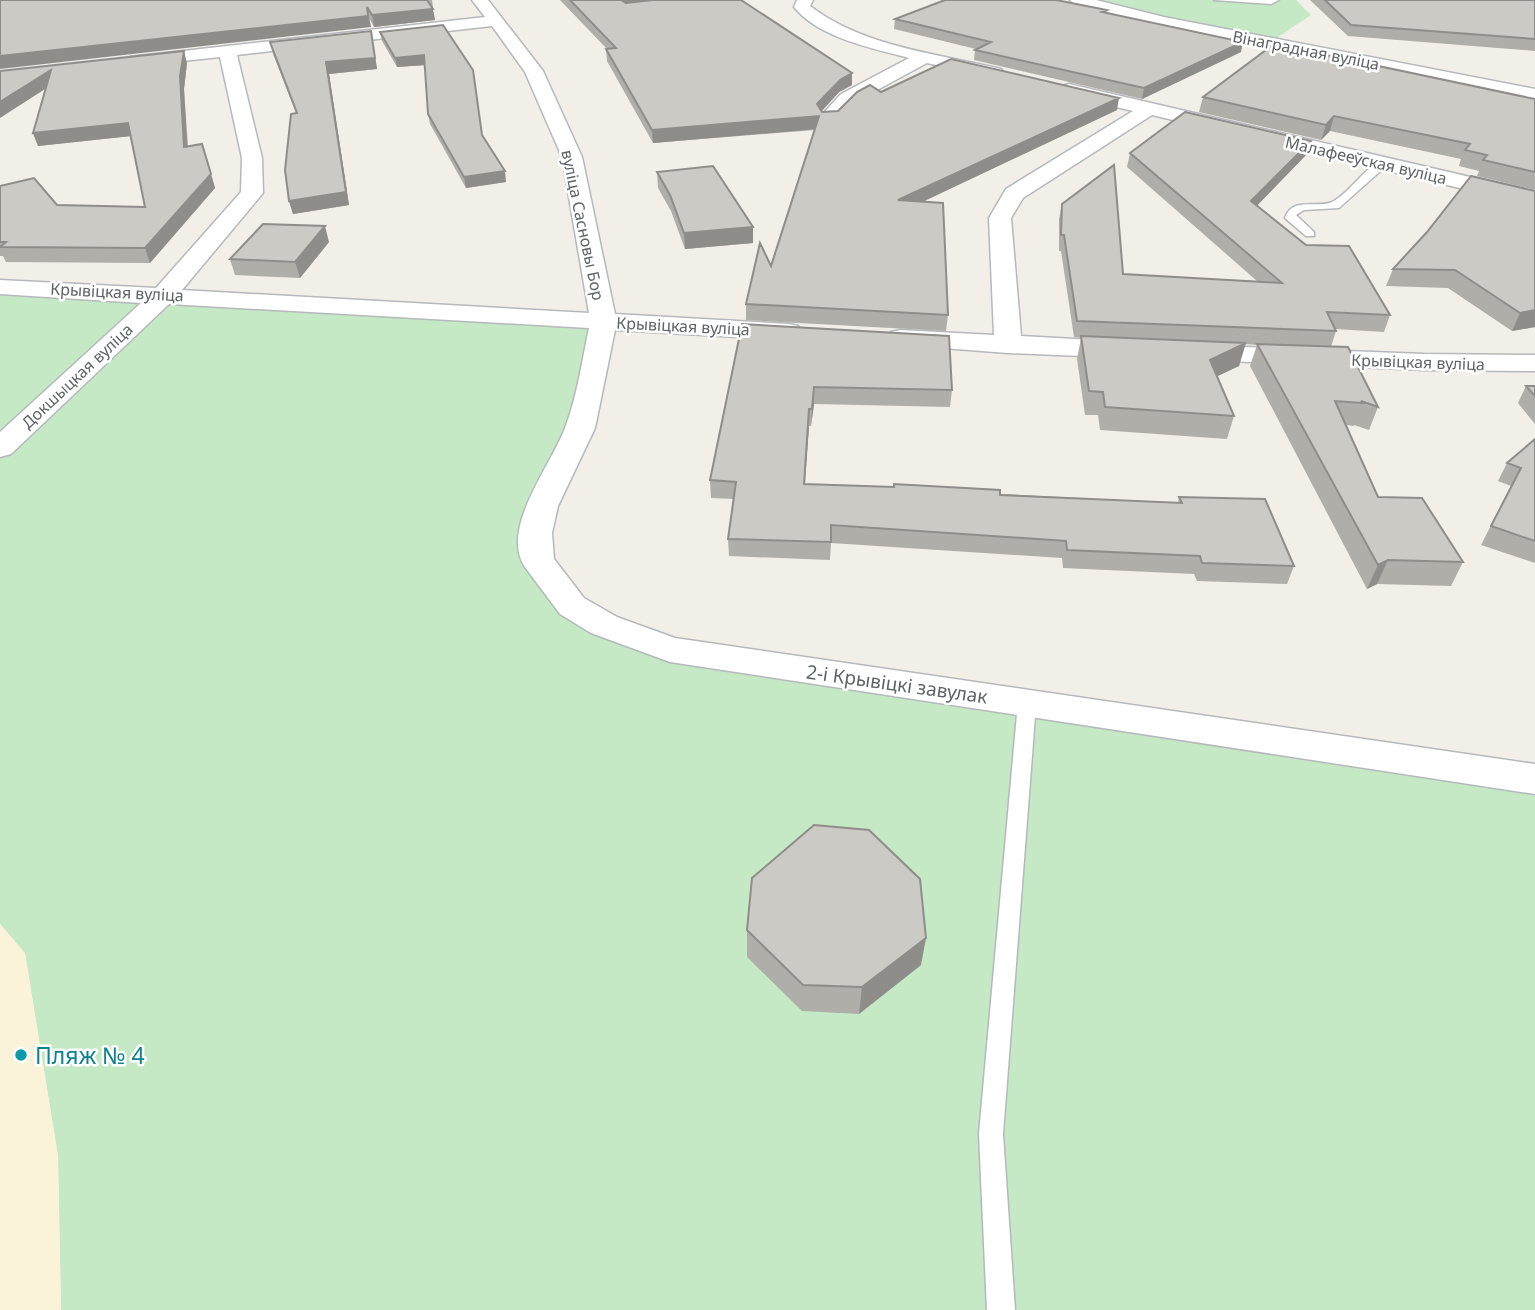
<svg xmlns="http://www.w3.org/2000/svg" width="1535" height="1310" font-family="'Noto Sans',sans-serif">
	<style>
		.green { fill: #c5e8c5 }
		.sand { fill: #fbf3d9 }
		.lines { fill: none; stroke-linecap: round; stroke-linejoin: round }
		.service-casing { stroke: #b5b8bc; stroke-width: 3 }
		.minor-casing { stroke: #b5b8bc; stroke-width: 3 }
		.service { fill: #fff; fill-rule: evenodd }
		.minor { fill: #fff; fill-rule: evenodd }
		.wall { fill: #afaea9 }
		.shaded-wall { fill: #8f8d8a }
		.building { fill: #cccac5; stroke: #8f8d8a; stroke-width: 2 }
		.culture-dot { fill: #0f9aa8; stroke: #fff; stroke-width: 2.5 }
		.labels { text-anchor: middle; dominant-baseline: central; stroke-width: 5; stroke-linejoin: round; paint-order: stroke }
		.far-street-label { font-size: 16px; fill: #5f6368; stroke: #fff }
		.street-label { font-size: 19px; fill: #5f6368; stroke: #fff }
		.near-culture-label { font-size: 23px; fill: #0d838f; stroke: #fff; text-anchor: start }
	</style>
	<rect width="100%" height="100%" fill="#f1efe8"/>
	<path class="green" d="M1078 0H1296L1311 15 1269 43Z
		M0 287 604 322 542 506 552 582 670 650 1535 779V1310H61L58 1156 25 954 0 924Z"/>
	<path class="sand" d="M0 924 25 953 58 1156 61 1310H0Z"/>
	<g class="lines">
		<g class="service-casing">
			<path id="service" d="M1214 0H1279L1271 4Z
				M1382 161 1386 162V166L1339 208 1304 210 1296 215 1314 232V236H1306L1285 218C1293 195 1319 210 1334 201 1352 190 1363 169 1382 161Z
				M1027 697 1033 698 1036 703 1003 1134 1015 1310H987L979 1134 1018 703 1021 698Z"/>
		</g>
		<g class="minor-casing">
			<path id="minor" d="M472 0H488L543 71 582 157 615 314 789 324 798 326 802 332 798 338 789 340 615 330 595 428 558 506 552 533 554 559 584 598 617 617 675 638 1535 764V794L670 662 591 633 560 614 525 567C499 529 552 464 565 428 577 397 582 361 589 328L169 304 11 454 0 457V432L141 303 0 294V280L156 288 241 192 242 158 220 57 136 66 127 61 130 57 485 17ZM492 26 525 72 562 157 589 313 182 290 263 193 262 158 237 55Z
				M797 0H813L810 6C863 47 939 54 1001 69L1004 73 995 78 927 63 855 102 836 122H822L819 118 841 94 909 58C872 48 819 38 794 7Z
				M1070 0H1096L1164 17 1535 89V101L1164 27 1073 3Z
				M1069 84 1535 192V206L1152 115 1023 198 1011 218 1021 336 1128 342 1137 344 1141 350 1137 356 1128 358 1008 353 891 344 887 338 891 332 900 330 994 335 989 218 1006 189 1133 111 1062 94 1060 90 1062 86Z
				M1193 345 1424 354 1535 355V371L1424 370 1183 359 1180 353 1183 347Z"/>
		</g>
		<use href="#service" class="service"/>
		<use href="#minor" class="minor"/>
	</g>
	<path class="wall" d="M0 0H432L433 7H432L435 20 374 27 369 18 371 27Z
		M560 0H741L852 85 839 92 822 111V112L838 111 881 92 1117 110 923 201 948 315 946 331 746 320V304L771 266 815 130 653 143 607 61 606 49H607Z
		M1310 0H1535V51L1348 36Z
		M1107 10 1106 13 1241 52 1142 99 974 60 975 50 976 49 894 29 895 19Z
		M443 25 482 136 506 182 466 188 430 124 428 114 425 65 397 67 382 41 380 32Z
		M371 31 377 69 329 74 349 205 293 214 289 201 296 113 273 54 270 42Z
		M187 63 184 89 188 146 202 144 215 188 150 263 6 262 3 256H0V186L57 205 145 207 130 136 38 146 33 133 46 89 0 71Z
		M1203 97 1535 99V190L1477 176 1479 171 1459 166 1461 159 1330 131 1321 140 1199 112Z
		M1311 141 1306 155 1257 205 1390 315 1384 332 1335 329 1336 331 1331 347 1378 407 1369 430 1354 425V426L1346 425 1378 497 1463 562 1451 586 1377 584 1367 589 1250 366 1257 345 1245 344 1239 366 1217 376 1234 416 1227 439 1100 430 1098 415H1085L1077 359 1081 338 1074 337 1061 251H1059V219L1062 204 1123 274 1257 281 1127 167 1130 153Z
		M657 172 753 243 685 249 671 211 658 188Z
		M1535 191V327L1512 331 1448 288 1386 286 1393 269Z
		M329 242 300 278 235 275 230 259Z
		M742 324 952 390 950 407 814 404 811 426H809L805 484 1178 503 1179 497 1294 566 1287 584 1197 581 1194 574 1063 568 1062 558 831 543 830 560 729 556 728 539 734 499 711 498 710 480Z
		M1526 386H1535V424L1518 403Z
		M1535 439V563L1481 545 1511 486 1498 481 1507 463Z
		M747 930 921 965 859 1014 802 1011 747 957Z"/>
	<path class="shaded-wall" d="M621 0H692L623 6Z
		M367 7 371 27 0 69V56Z
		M433 9 435 20 374 27 372 15Z
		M371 31 377 69 329 74 349 205 293 214 289 201 326 62Z
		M1243 42 1241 52 1142 99 1144 88Z
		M184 51 187 63 184 89 188 160 184 147 180 76Z
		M424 55 426 65 397 67 395 58Z
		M51 70 56 82 0 118V102Z
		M852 73V85L839 92 817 116V104L840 80Z
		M1119 98 1117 110 897 214 898 200Z
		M819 116 818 129 653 143 652 130Z
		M1334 116 1330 131 1321 140 1326 125Z
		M128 123 132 136 38 146 33 133Z
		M1311 141 1306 155 1247 216 1251 201Z
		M505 171 506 182 466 188 464 177Z
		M211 174 215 188 150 263 145 248Z
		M325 226 329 242 300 278 295 262Z
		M753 227V243L685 249 684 233Z
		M1535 310V327L1512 331 1520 313Z
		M1246 343 1239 366 1203 383 1210 360Z
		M814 387V404L811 426 812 409Z
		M809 409V426L803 502 804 484Z
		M1388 560 1377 584 1367 589 1378 565Z
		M926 938 921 965 859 1014 862 987Z"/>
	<path class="building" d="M0 0H427L433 9 372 15 367 7 368 16 0 56Z
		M570 0H621L626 3 653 0H741L852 73 840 80 817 104 822 112 838 111 857 92 870 85 881 92 951 59 1119 98 898 200 943 203 948 315 746 304 760 243 771 266 819 116 652 130 606 49 616 48Z
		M945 0H1056L1107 10 1102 12 1243 42 1144 88 975 50 991 42 895 19Z
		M1325 0H1535V39L1351 25Z
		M443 25 473 70 482 135 505 171 464 177 428 114 424 55 395 58 380 32Z
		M371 31 375 58 326 62 346 192 289 201 285 170 291 114 297 113 270 42Z
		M1274 44 1535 99V172L1483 160 1487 155 1465 150 1470 144 1334 116 1326 125 1203 97Z
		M184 51 180 76 184 147 202 144 211 174 145 248 0 247 6 242H0V186L34 178 57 205 145 207 128 123 33 133 51 70 0 102V71Z
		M1185 112 1311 141 1251 201 1306 245 1349 246 1390 315 1327 312 1336 331 1077 321 1064 235H1061L1062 204 1114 165 1123 274 1282 283 1130 153Z
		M713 166 753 227 684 233 670 195 657 172Z
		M1471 176 1535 191V310L1520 313 1455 270 1393 269 1427 232Z
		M263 224 325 226 295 262 230 259Z
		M742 324 949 336 952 390 814 387 812 409H809L804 484 894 487V484L1000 490V495L1182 503 1179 497 1265 499 1294 566 1202 563 1200 556 1067 550 1066 541 831 525V542L728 539 736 482 710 480Z
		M1081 336 1246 343 1210 360 1234 416 1105 407 1103 392 1089 391Z
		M1257 344 1348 347 1378 407 1361 401 1363 403 1335 401 1378 497 1422 498 1463 562 1388 560 1378 565Z
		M1526 386H1535V396Z
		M1535 439V541L1491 526 1521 468 1507 463Z
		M814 825 869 830 920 879 926 938 862 987 803 985 747 930 752 878Z"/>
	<circle class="culture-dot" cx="21" cy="1055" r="7"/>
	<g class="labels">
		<g class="far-street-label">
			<text transform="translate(1306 50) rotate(11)">Вінаградная вуліца</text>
			<text transform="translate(1366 160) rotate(13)">Малафееўская вуліца</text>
			<text transform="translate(583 225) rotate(78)">вуліца Сасновы Бор</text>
			<text transform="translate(117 292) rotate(3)">Крывіцкая вуліца</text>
			<text transform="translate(683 326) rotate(3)">Крывіцкая вуліца</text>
			<text transform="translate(1418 362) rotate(2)">Крывіцкая вуліца</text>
			<text transform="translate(77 376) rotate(-43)">Докшыцкая вуліца</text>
		</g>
		<g class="street-label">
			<text transform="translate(897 684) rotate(8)">2-і Крывіцкі завулак</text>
		</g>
		<g class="near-culture-label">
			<text x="35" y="1055">Пляж № 4</text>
		</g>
	</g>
</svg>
